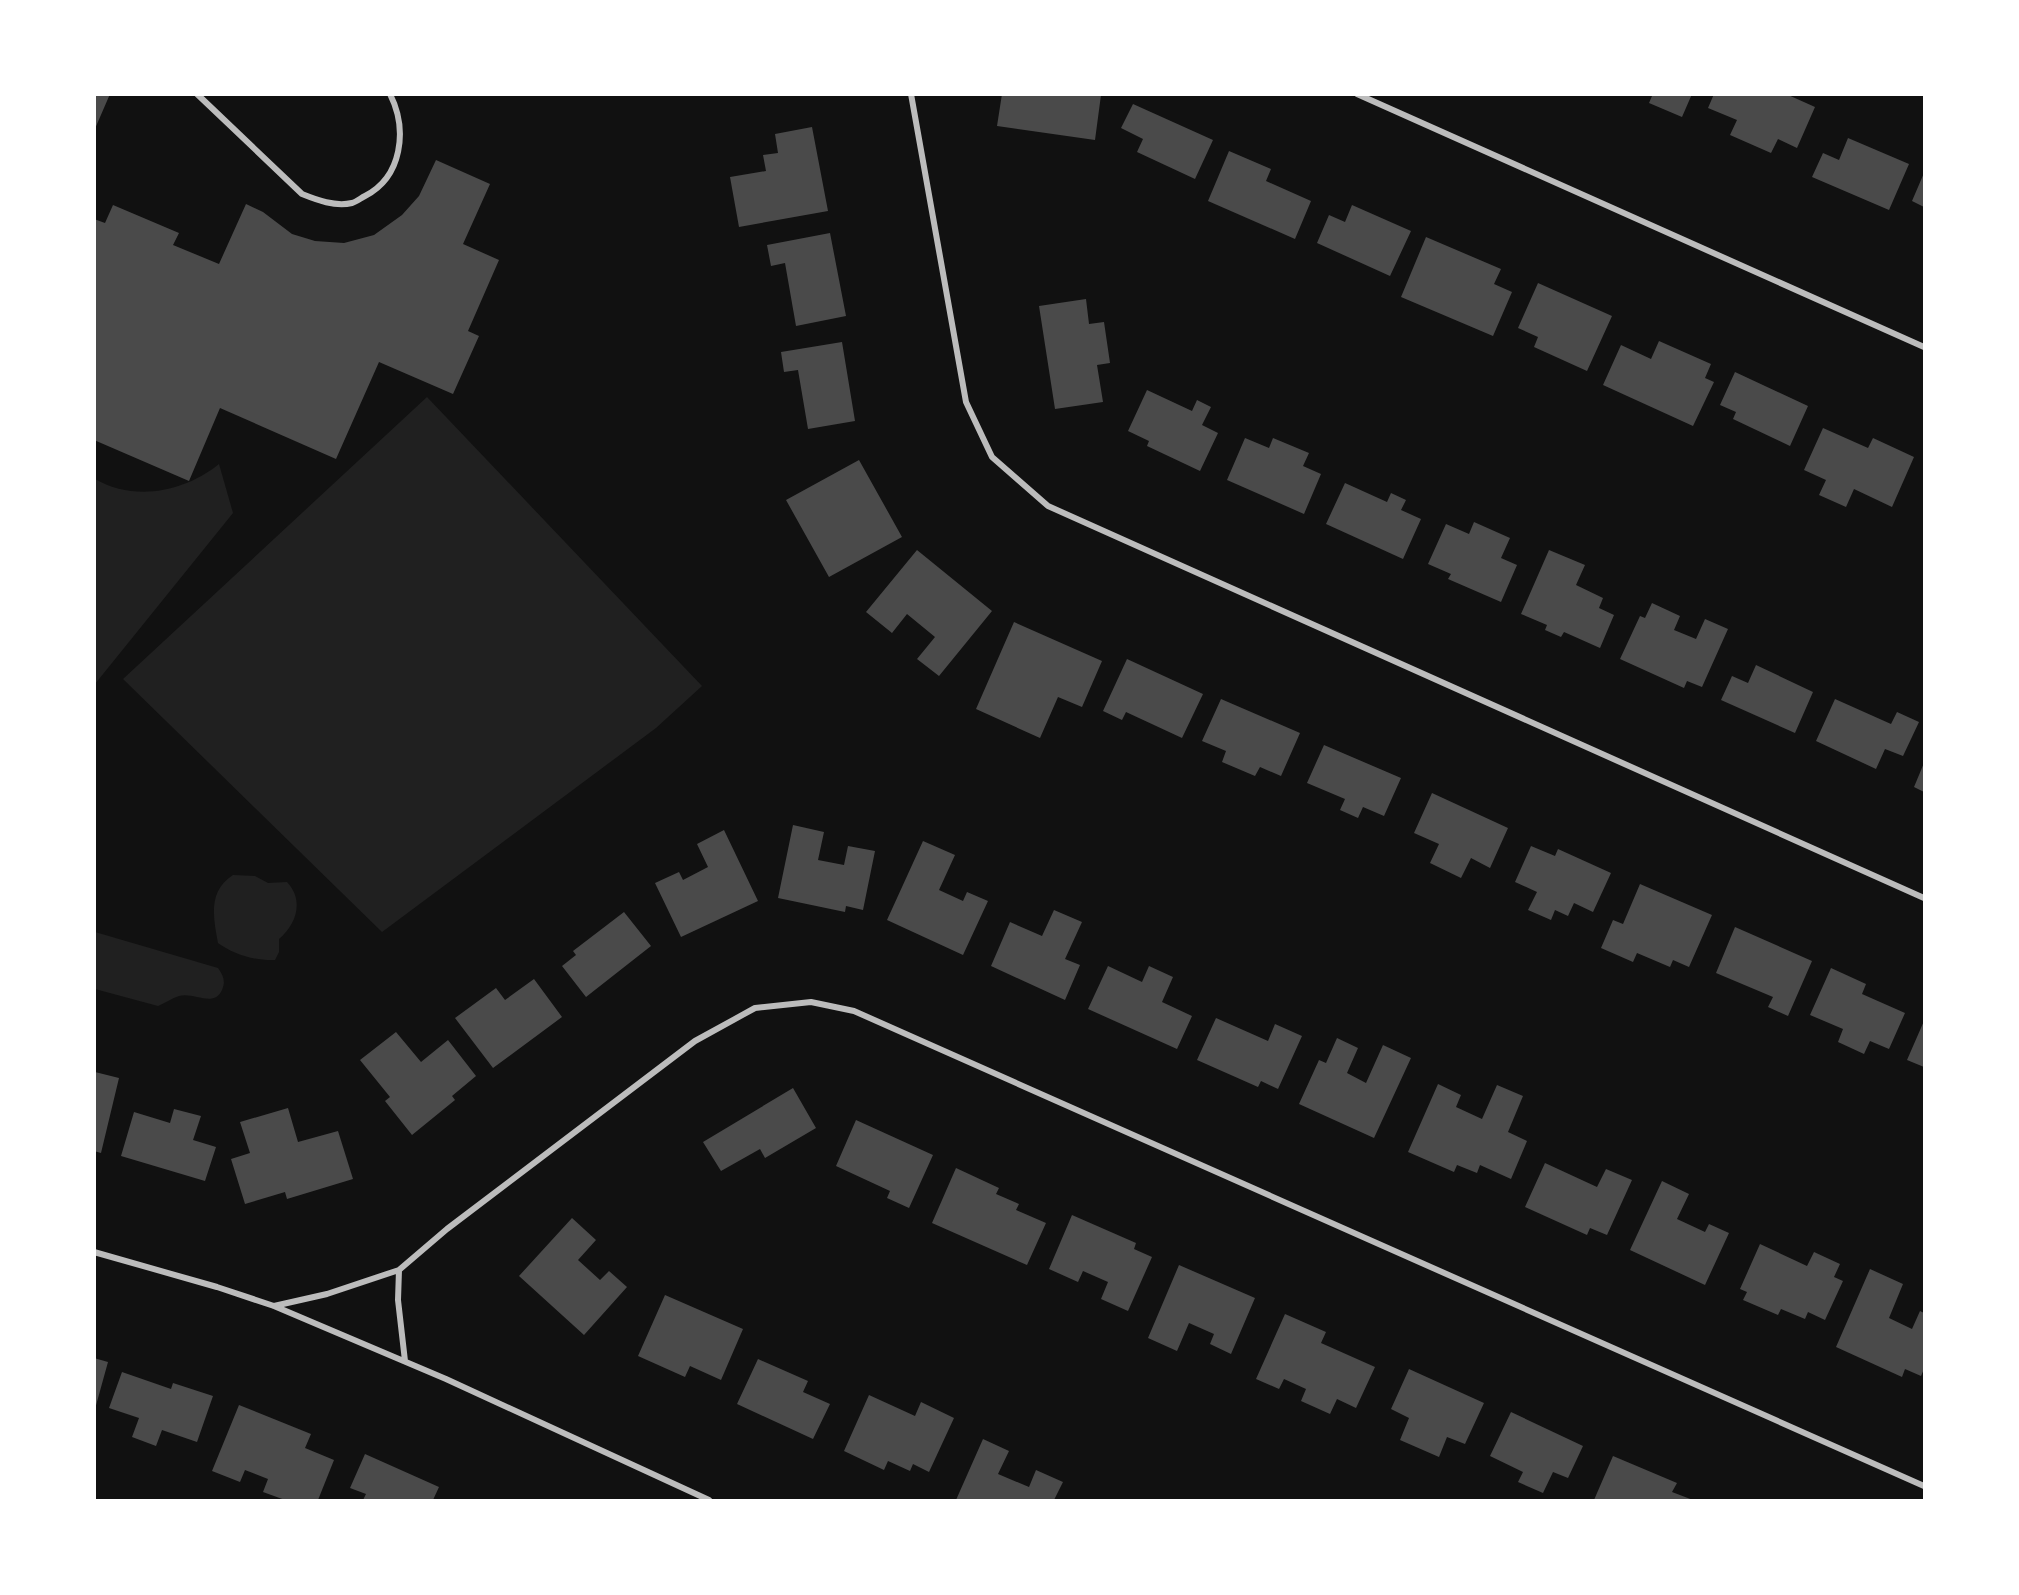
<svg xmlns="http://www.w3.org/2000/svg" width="2019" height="1595" font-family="Spectral,serif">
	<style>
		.green { fill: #202020 }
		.building { fill: #4a4a4a }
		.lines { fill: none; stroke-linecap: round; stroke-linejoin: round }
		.minor { stroke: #bcbcbc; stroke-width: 6 }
	</style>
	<rect width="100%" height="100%" fill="#111"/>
	<path class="green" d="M427 397 702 686 656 728 382 932 123 679Z
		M219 464 233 513 95 684V479C135 502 184 492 219 464Z
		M233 875 255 876 268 883 287 882C304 900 297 924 279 939V952L275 960C255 961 233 954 218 943 213 917 208 891 233 875Z
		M95 932 218 968C223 975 226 981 222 990 214 1008 194 992 179 996 172 998 165 1003 158 1006L95 989Z"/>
	<path class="building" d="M94 94H110L94 131Z
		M1002 94 1101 95 1095 140 997 126Z
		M1649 94H1692L1682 117 1649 103 1652 96Z
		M1714 94H1786L1815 107 1797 148 1778 139 1771 153 1730 135 1737 120 1708 108Z
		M1133 104 1213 140 1195 179 1137 152 1143 139 1121 128Z
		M812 127 828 211 739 227 730 177 766 171 763 155 778 153 775 134Z
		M1848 138 1909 164 1889 210 1812 177 1823 153 1839 160Z
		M1229 151 1271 169 1266 181 1311 201 1295 239 1208 201Z
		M436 160 490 184 463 244 499 260 468 331 479 336 453 394 379 362 336 459 220 408 189 481 94 440V219L105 223 113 205 179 233 173 245 219 264 246 204 263 212 292 234 315 241 344 243 374 235 402 215 419 196Z
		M1924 173V207L1912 201Z
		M1352 205 1411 231 1390 276 1317 243 1329 215 1345 222Z
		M830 233 846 316 796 326 785 263 771 266 767 245Z
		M1426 237 1501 269 1494 284 1512 292 1493 336 1401 297Z
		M1538 283 1612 316 1587 371 1534 347 1538 337 1518 328Z
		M1086 299 1089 324 1104 322 1110 363 1097 365 1103 402 1055 409 1039 306Z
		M1659 341 1711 364 1705 378 1714 382 1693 426 1603 385 1621 345 1651 359Z
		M842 342 855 421 808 429 798 370 784 372 781 352Z
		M1735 372 1808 406 1790 446 1733 419 1736 412 1720 405Z
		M1147 390 1192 411 1197 400 1211 407 1202 425 1218 433 1200 471 1147 446 1149 441 1128 431Z
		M1823 428 1868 448 1873 438 1914 457 1892 507 1854 489 1846 507 1819 495 1826 480 1804 470Z
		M1245 438 1269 448 1273 438 1309 453 1303 466 1321 474 1304 514 1227 480Z
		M859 460 902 537 829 577 786 500Z
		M1345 483 1387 502 1391 493 1406 500 1401 510 1421 519 1403 559 1326 524Z
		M1474 522 1510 538 1501 558 1517 565 1501 602 1448 579 1451 574 1428 564 1446 524 1469 534Z
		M917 550 992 611 939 676 917 659 935 637 907 614 892 633 866 612Z
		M1549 550 1585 565 1576 585 1603 598 1599 608 1614 615 1600 648 1564 632 1561 637 1545 630 1547 625 1521 614Z
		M1652 603 1680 616 1674 630 1696 639 1705 619 1728 629 1702 687 1687 681 1684 688 1620 659 1640 616 1645 618Z
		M1014 622 1102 661 1082 707 1058 697 1040 738 976 709Z
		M1127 659 1203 694 1182 738 1126 712 1122 720 1103 711Z
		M1756 665 1813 692 1795 733 1721 700 1732 676 1748 683Z
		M1221 699 1300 733 1281 776 1260 767 1255 776 1222 762 1226 751 1202 741Z
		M1835 699 1891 724 1897 712 1919 722 1903 756 1885 749 1876 769 1816 741Z
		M1324 745 1401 778 1384 816 1363 807 1358 818 1340 810 1345 799 1307 783Z
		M1924 763V792L1914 787Z
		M1432 793 1508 828 1490 868 1471 858 1461 878 1430 863 1439 844 1414 833Z
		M793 825 824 832 818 860 844 865 848 846 875 851 863 910 846 906 845 912 778 898Z
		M724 830 758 901 681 937 655 883 679 872 683 880 708 867 697 844Z
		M923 841 955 855 939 890 963 901 967 892 988 901 963 955 887 920Z
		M1531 846 1555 856 1558 849 1611 873 1593 912 1574 903 1568 916 1555 910 1551 920 1528 910 1537 892 1515 882Z
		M1640 884 1712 915 1689 967 1673 960 1670 967 1637 953 1633 962 1601 948 1613 920 1623 924Z
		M1054 910 1082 922 1065 959 1080 965 1065 1000 991 966 1010 922 1042 936Z
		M624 912 651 946 586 997 562 966 576 955 573 951Z
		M1735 927 1812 961 1788 1016 1768 1007 1773 997 1716 973Z
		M1108 966 1142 982 1149 966 1173 977 1162 1002 1192 1016 1177 1049 1088 1009Z
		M1831 968 1866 984 1862 994 1905 1013 1889 1049 1870 1041 1864 1054 1838 1042 1843 1029 1810 1015Z
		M534 979 562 1017 493 1068 455 1018 496 988 505 1000Z
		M1216 1018 1268 1041 1275 1024 1302 1036 1278 1089 1261 1081 1258 1087 1197 1060Z
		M1924 1021V1067L1907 1060Z
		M396 1032 421 1062 448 1040 476 1076 452 1096 455 1100 412 1135 385 1101 390 1097 360 1060Z
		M1337 1038 1358 1048 1347 1073 1366 1083 1383 1045 1411 1058 1374 1138 1299 1104 1319 1060 1326 1063Z
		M95 1072 119 1078 101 1153 94 1151Z
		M1438 1084 1461 1095 1456 1107 1482 1119 1497 1085 1523 1096 1508 1132 1527 1141 1511 1179 1480 1165 1477 1173 1457 1165 1454 1172 1408 1152Z
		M793 1088 816 1128 765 1158 760 1149 721 1171 703 1142Z
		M288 1108 298 1142 338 1131 353 1179 287 1199 285 1192 245 1204 231 1159 250 1153 240 1122Z
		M174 1109 201 1116 193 1140 216 1147 205 1181 121 1156 134 1112 170 1123Z
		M856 1120 933 1155 909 1208 887 1198 890 1191 836 1166Z
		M1545 1163 1597 1187 1606 1169 1632 1180 1607 1235 1590 1228 1587 1235 1525 1207Z
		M956 1168 999 1188 996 1194 1019 1204 1016 1210 1046 1223 1027 1265 932 1223Z
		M1662 1181 1689 1194 1677 1219 1705 1232 1709 1224 1729 1233 1705 1285 1630 1250Z
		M1072 1215 1136 1243 1134 1249 1152 1257 1128 1311 1101 1299 1108 1282 1083 1271 1078 1282 1049 1269Z
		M572 1218 596 1240 578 1260 600 1280 609 1271 627 1287 584 1335 519 1276Z
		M1760 1244 1807 1266 1814 1252 1840 1264 1834 1277 1843 1281 1825 1320 1808 1312 1805 1319 1781 1309 1778 1315 1743 1300 1747 1292 1740 1289Z
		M1179 1265 1255 1298 1231 1354 1210 1344 1214 1334 1189 1323 1177 1351 1148 1338Z
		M1870 1269 1903 1284 1889 1318 1912 1329 1920 1311 1924 1313V1369L1921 1376 1905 1369 1902 1377 1836 1347Z
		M665 1295 743 1329 721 1380 690 1366 685 1377 638 1356Z
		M1285 1314 1326 1332 1321 1343 1375 1367 1356 1408 1337 1399 1330 1414 1301 1401 1306 1389 1284 1379 1279 1389 1256 1379Z
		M94 1358 108 1362 95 1409H94Z
		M758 1359 808 1381 803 1392 830 1404 813 1439 737 1404Z
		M1409 1369 1484 1403 1465 1444 1447 1437 1439 1457 1400 1440 1409 1418 1391 1409Z
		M122 1372 171 1389 173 1383 213 1396 197 1442 162 1430 156 1446 132 1437 139 1418 109 1408Z
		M869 1395 915 1416 921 1402 954 1418 929 1472 913 1464 910 1471 888 1461 884 1470 844 1451Z
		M239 1405 311 1434 305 1448 334 1460 318 1500H285L263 1492 268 1479 245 1470 240 1482 212 1471Z
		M1511 1412 1583 1446 1568 1478 1553 1472 1543 1493 1518 1482 1523 1472 1490 1456Z
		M983 1439 1009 1451 998 1474 1029 1487 1036 1470 1063 1482 1054 1500H956Z
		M365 1454 439 1487 433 1500H363L366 1494 350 1488Z
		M1613 1456 1677 1483 1672 1492 1693 1500H1594Z"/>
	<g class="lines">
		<path class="minor" d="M197 94 302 194C317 200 335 207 352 203 356 202 361 198 365 196 402 177 408 130 390 94
			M911 94 966 402 992 457 1048 506 1924 898
			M1357 94 1924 347
			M94 1252 217 1287 274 1306 446 1379 709 1500
			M399 1270 398 1300 405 1361
			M274 1306 327 1294 399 1270 447 1229 695 1041 755 1008 811 1002 854 1011 1924 1486"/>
	</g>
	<rect width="2019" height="1595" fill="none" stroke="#ffffff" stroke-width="192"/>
</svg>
